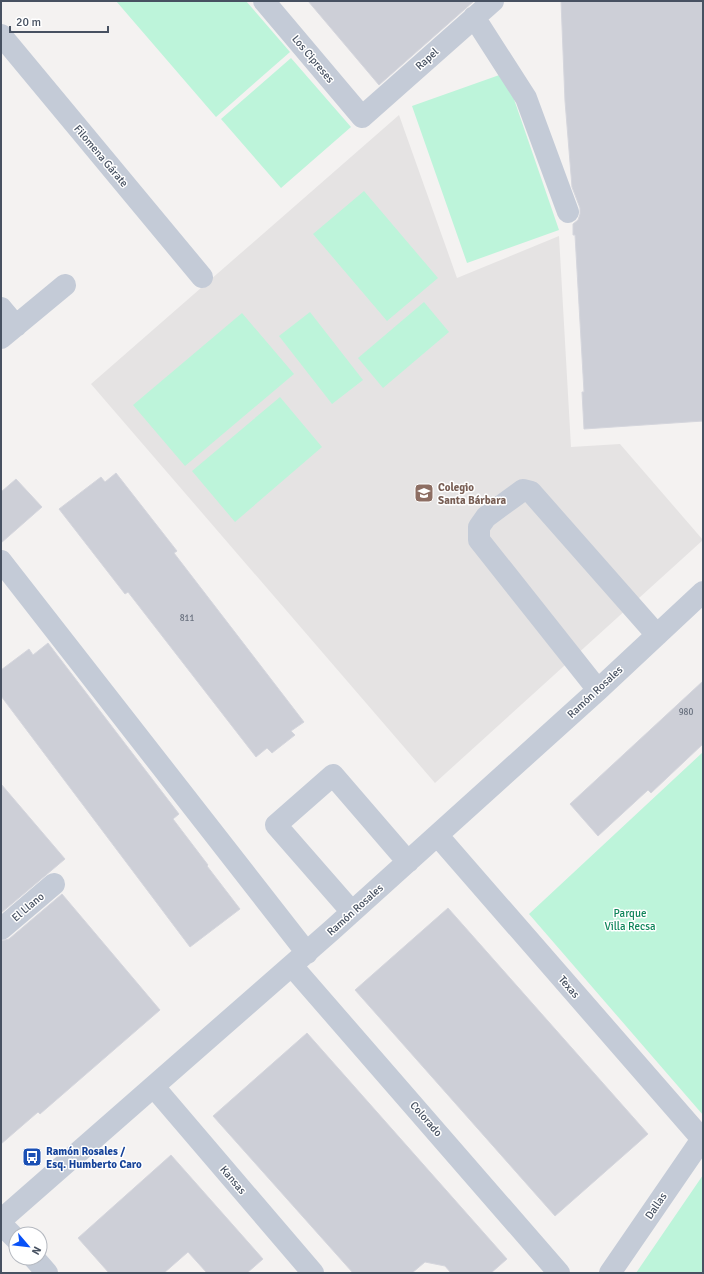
<svg xmlns="http://www.w3.org/2000/svg" width="704" height="1274" font-family="Signika,sans-serif">
	<style>
		.education { fill: #e5e3e3 }
		.green { fill: #bdf4da }
		.building { fill: #cdcfd7; stroke: #d5d6dd }
		.lines { fill: none; stroke-linecap: round; stroke-linejoin: round }
		.minor { stroke: #c4cbd7; stroke-width: 22 }
		.labels { text-anchor: middle; dominant-baseline: central; stroke-width: 3; stroke-linejoin: round; paint-order: stroke }
		.number-label { font-size: 9px; fill: #68707e }
		.street-label { font-size: 11px; fill: #475161; stroke: #fff }
		.education-label { font-size: 11px; font-weight: bold; fill: #785e54; stroke: #fff; text-anchor: start }
		.park-label { font-size: 11px; fill: #0f855a; stroke: #fff }
		.transit-label { font-size: 11px; font-weight: bold; fill: #164399; stroke: #fff; text-anchor: start }
	</style>
	<rect width="100%" height="100%" fill="#f4f2f1"/>
	<path class="education" d="M399 115 457 278 559 236 571 447 620 444 703 540 435 783 91 384Z"/>
	<path class="green" d="M116 1H246L290 52 216 117Z
		M291 58 351 127 281 188 221 119Z
		M505 73 559 230 467 263 412 106Z
		M364 191 438 278 387 321 313 234Z
		M424 302 449 332 383 388 358 358Z
		M310 312 363 380 332 404 279 336Z
		M242 313 294 374 185 466 133 405Z
		M280 397 322 447 235 522 192 471Z
		M703 752V1115L529 914Z
		M703 1175V1273H636Z"/>
	<path class="building" d="M308 1H474L379 85Z
		M561 1H703V421L584 429 582 392H584L575 235H573V224L578 220 580 214V208L572 187 565 101Z
		M116 473 177 551 174 553 304 722 291 731 295 735 272 753 267 748 256 757 128 592 125 594 59 509 101 477 105 482Z
		M16 479 42 507 1 543V492Z
		M48 643 179 814 173 819 208 865 207 866 240 909 190 947 1 696V670L29 649 33 655Z
		M703 681V744L651 793 648 790 598 836 570 804Z
		M1 784 65 859 1 913Z
		M62 894 160 1010 40 1114 38 1112 1 1144V941L9 939Z
		M448 908 648 1134 555 1216 355 990Z
		M307 1033 507 1259 491 1273H451L445 1266 425 1262 412 1273H353L213 1116Z
		M171 1155 263 1259 247 1273H207L188 1252 164 1273H109L78 1238Z"/>
	<g class="lines">
		<path class="minor" d="M264 1 362 117 493 1
			M474 17 526 98 568 212
			M1 35 202 277
			M1 308 16 326
			M1 338 65 285
			M1 561 307 953
			M598 690 479 540V527L486 517 523 490 531 492 657 635
			M438 836 702 1139 610 1273
			M352 912 276 825 333 775 408 862
			M1 929 54 884
			M292 966 559 1273
			M154 1087 313 1273
			M1 1220 332 930 598 690 703 592
			M1 1224 16 1239
			M34 1258 47 1273"/>
	</g>
	<defs>
		<g id="school-square" transform="scale(1)"><rect x="-9" y="-9" width="18" height="18" rx="4" fill="#8d6e63" stroke="#fff"/><path d="M0-5L7-2L0 1L-7-2ZM-4 1L0 2.5L4 1V4Q0 6-4 4Z" fill="#fff"/></g>
		<g id="bus-square" transform="scale(1)"><rect x="-9" y="-9" width="18" height="18" rx="4" fill="#1a4fb4" stroke="#fff"/><path d="M-5-6H5V4H4V6H2V4H-2V6H-4V4H-5ZM-3.5-4V0h7V-4ZM-3.5 1.2v1.5H-2V1.2ZM2 1.2v1.5H3.5V1.2Z" fill="#fff"/></g>
	</defs>
	<g fill-rule="evenodd">
		<use href="#school-square" x="424" y="493"/>
		<use href="#bus-square" x="32" y="1157"/>
	</g>
	<g class="labels">
		<g class="number-label">
			<text x="187" y="618">811</text>
			<text x="686" y="712">980</text>
		</g>
		<g class="street-label">
			<text transform="translate(313 59) rotate(50)">Los Cipreses</text>
			<text transform="translate(427 59) rotate(-42)">Rapel</text>
			<text transform="translate(101 156) rotate(50)">Filomena Gárate</text>
			<text transform="translate(595 692) rotate(-43)">Ramón Rosales</text>
			<text transform="translate(28 907) rotate(-40)">El Llano</text>
			<text transform="translate(355 910) rotate(-42)">Ramón Rosales</text>
			<text transform="translate(569 987) rotate(49)">Texas</text>
			<text transform="translate(426 1119) rotate(49)">Colorado</text>
			<text transform="translate(233 1180) rotate(50)">Kansas</text>
			<text transform="translate(656 1206) rotate(-56)">Dallas</text>
		</g>
		<g class="education-label">
			<text x="438" y="487">Colegio<tspan x="438" dy="13">Santa Bárbara</tspan></text>
		</g>
		<g class="park-label">
			<text x="630" y="913">Parque<tspan x="630" dy="13">Villa Recsa</tspan></text>
		</g>
		<g class="transit-label">
			<text x="46" y="1151">Ramón Rosales /<tspan x="46" dy="13">Esq. Humberto Caro</tspan></text>
		</g>
	</g>
	<rect width="704" height="1274" fill="none" stroke="#475161" stroke-width="4"/>
	<g transform="translate(28 1246) rotate(118)"><circle r="19" fill="#ffffff" stroke="#b5b9c0"/>
	<path d="M0-3L7 15L0 10L-7 15Z" fill="#0851f7"/>
	<text y="-6" font-size="11" font-weight="bold" text-anchor="middle" fill="#475161">N</text>
	</g>
	<path d="M10 26v6h98v-6" fill="none" stroke="#475161" stroke-width="2"/>
	<text x="16" y="26" font-size="12" fill="#475161" stroke="#ffffff" stroke-width="3" paint-order="stroke">20 m</text>
</svg>
